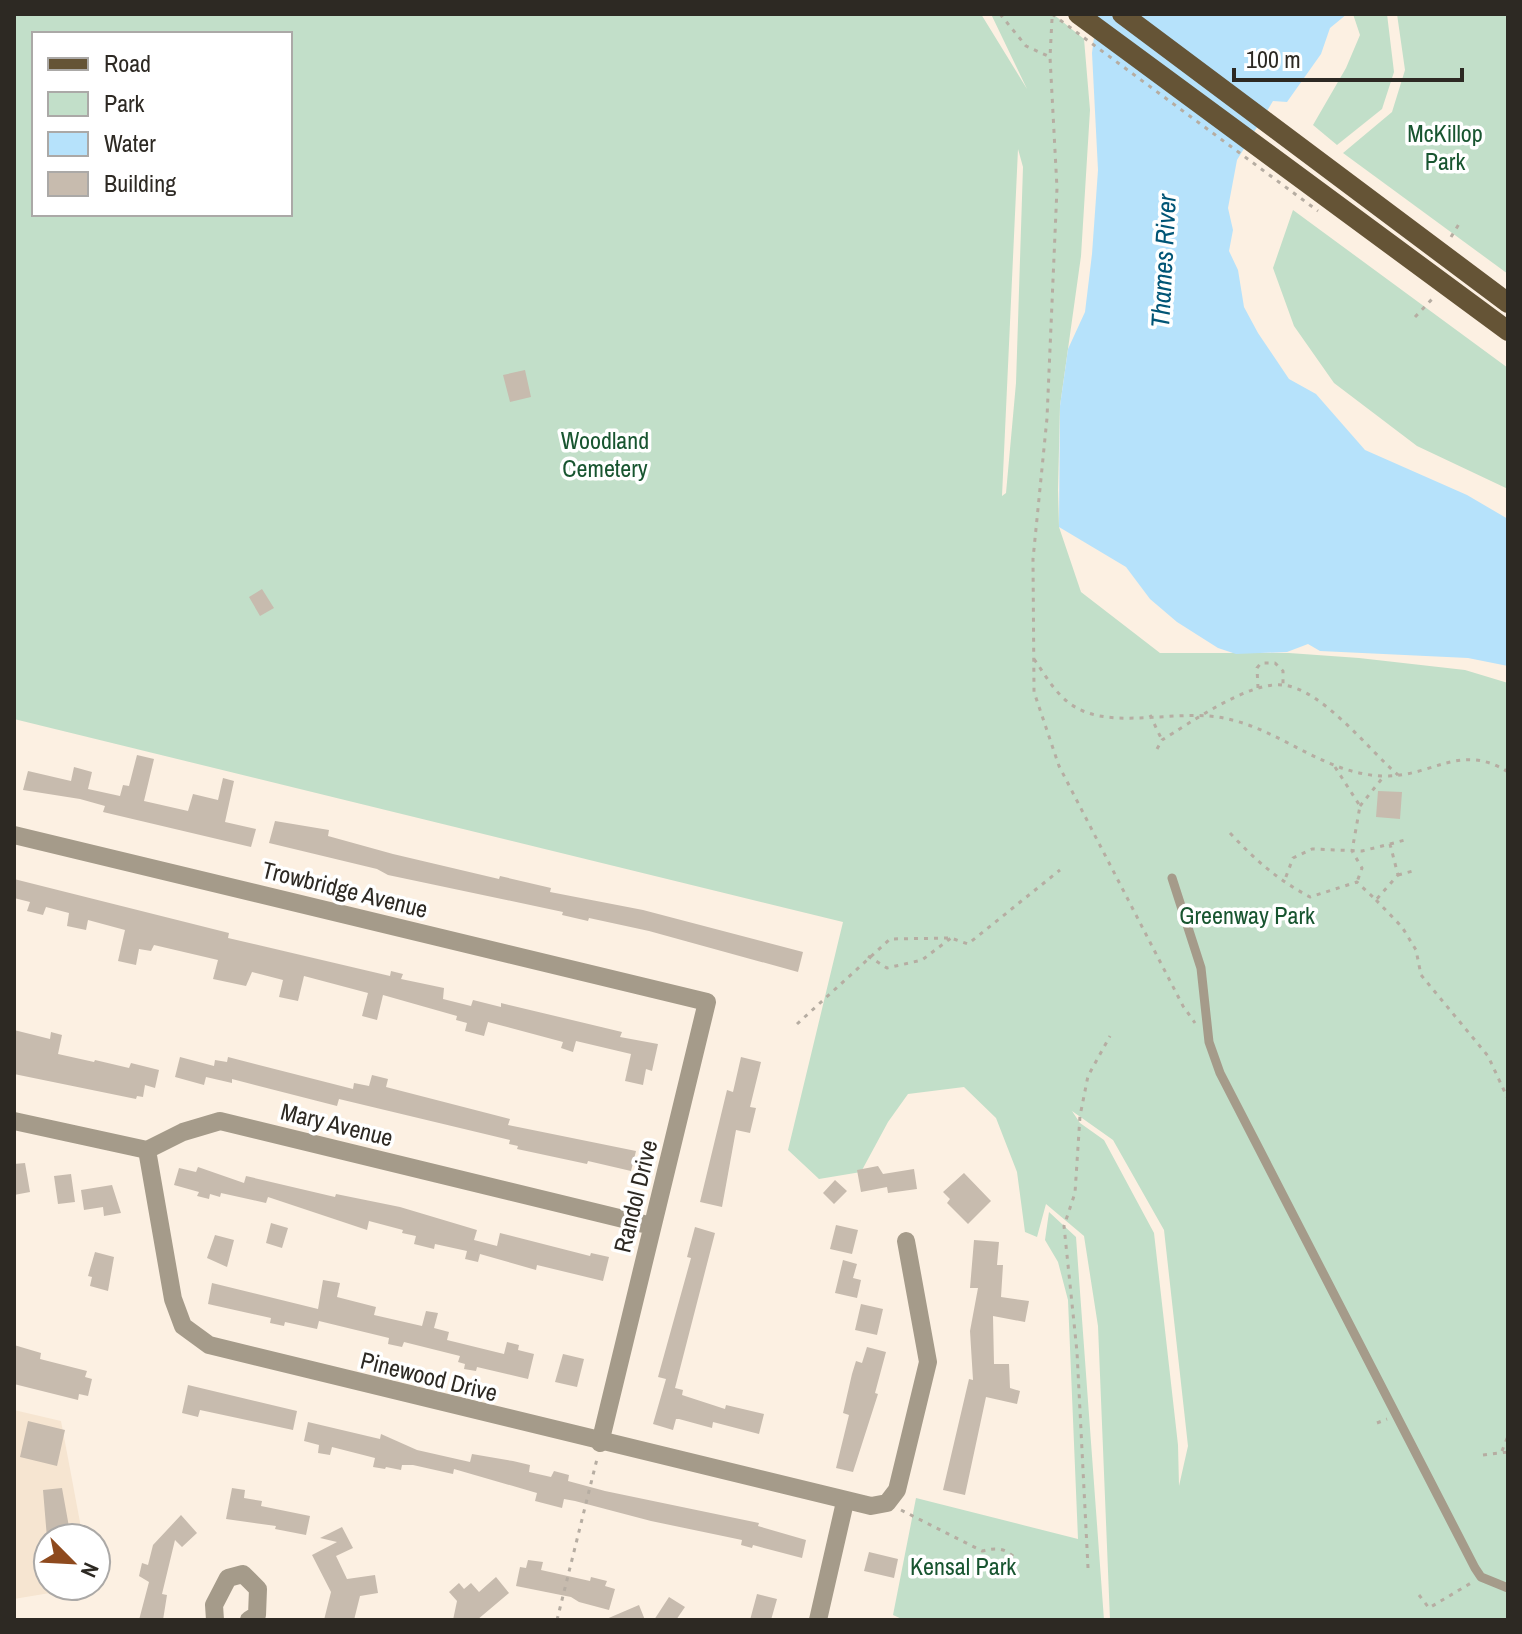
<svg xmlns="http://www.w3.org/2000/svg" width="1522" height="1634" font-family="'Archivo Narrow',sans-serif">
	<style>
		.built { fill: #f6e5d1 }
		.green { fill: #c2dfc9; fill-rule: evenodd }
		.water { fill: #b6e2fb }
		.building { fill: #c7bbae }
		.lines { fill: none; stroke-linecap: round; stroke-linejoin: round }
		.path { stroke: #b6ada2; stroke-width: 3; stroke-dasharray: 4 6; stroke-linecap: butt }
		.service { stroke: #a59b8a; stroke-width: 9 }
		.minor { stroke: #a59b8a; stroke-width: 18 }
		.primary { stroke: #655436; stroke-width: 20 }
		.path-bridge { stroke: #b6ada2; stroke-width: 3; stroke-dasharray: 4 6; stroke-linecap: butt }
		.labels { text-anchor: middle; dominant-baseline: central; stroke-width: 7; stroke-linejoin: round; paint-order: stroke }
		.park-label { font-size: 24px; fill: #185530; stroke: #fff }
		.street-label { font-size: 24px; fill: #2d2923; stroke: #fff }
		.water-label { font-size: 26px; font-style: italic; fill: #005576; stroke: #fff }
	</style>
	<rect width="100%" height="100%" fill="#fcf0e2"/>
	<path class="built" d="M14 1410 61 1421 83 1538H48V1586H92L14 1599Z"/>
	<path class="green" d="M14 14H981L1027 89 991 14H1053L1084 39 1090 110 1081 256 1060 406 1058 490 1059 527 1081 592 1160 653H1289L1359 658 1465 670 1508 683V1620H1110L1098 1326 1084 1236 1046 1204 1037 1237 1025 1232 1017 1172 996 1118 964 1087 908 1094 888 1122 861 1172 819 1179 788 1150 843 922 14 719ZM34 34H290V214H34ZM1018 149 1023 167 1016 383 1006 493 1002 496ZM1072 1111 1113 1140 1164 1230 1188 1446 1179 1486 1178 1445 1154 1233 1104 1140 1080 1123Z
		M1353 14H1387L1394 72 1382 109 1337 145 1313 125 1346 68 1360 35Z
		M1397 14H1508V274L1343 153 1392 112 1405 70Z
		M1293 210 1508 368V489L1417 446 1334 383 1294 326 1273 268Z
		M1049 1212 1076 1237 1104 1620H904L893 1615 916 1498 1078 1539 1068 1300 1058 1262 1045 1240Z"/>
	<path class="water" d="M1097 14H1347L1330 28 1321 54 1287 102 1273 101 1237 160 1228 208 1233 230 1229 251 1238 270 1244 307 1258 333 1289 379 1316 394 1365 450 1467 495 1508 519V666L1468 658 1320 651 1308 644 1287 652 1236 654 1218 648 1177 622 1150 599 1126 567 1059 527 1060 406 1068 349 1085 312 1092 254 1098 170 1092 53Z"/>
	<path class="building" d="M525 370 531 397 510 402 503 375Z
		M262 589 274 608 260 616 249 597Z
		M137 755 154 759 144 801 188 811 193 794 218 800 223 778 234 781 225 822 256 829 251 847 103 812 105 806 80 799 23 790 28 771 71 781 74 767 92 772 88 789 120 796 123 785 129 786Z
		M1378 791 1402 792 1400 819 1376 817Z
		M275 821 329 830 328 836 393 854 499 879 500 876 551 888 550 892 643 910 803 952 798 972 649 931 589 918 588 921 562 915 563 912 388 875 377 869 269 843Z
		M14 879 229 933 228 938 390 976 391 971 403 974 401 979 444 988 443 999 471 1006 473 1000 501 1007V1003L622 1032 620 1037 658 1044 652 1071 646 1069 643 1085 625 1081 631 1054 576 1041 573 1052 561 1048 563 1042 488 1022 484 1036 465 1031 467 1023 456 1020 457 1016 383 995 377 1020 362 1016 368 993 304 976 298 1001 279 997 283 980 252 972 246 986 213 979 218 960 154 945 151 951 139 949 136 965 118 961 125 930 88 920 86 930 67 926 69 913 46 907 43 915 27 911 30 902 14 898Z
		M14 1030 50 1039 51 1032 62 1035 58 1054 94 1062 95 1060 129 1068 131 1063 159 1070 155 1088 145 1085 143 1097 137 1096 136 1099 14 1074Z
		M180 1057 214 1066 215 1060 227 1062 228 1057 353 1089 354 1083 369 1086 372 1075 388 1079 386 1087 510 1119 508 1125 636 1151 631 1171 588 1161 587 1164 517 1149 518 1146 509 1144 510 1140 339 1099 337 1106 232 1079V1083L206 1077 204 1085 175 1077Z
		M741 1057 761 1062 750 1107 756 1108 750 1133 736 1130 722 1207 700 1202 727 1090 733 1092Z
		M25 1163 30 1192 14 1195V1164Z
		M878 1166 883 1174 914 1169 917 1189 888 1193 887 1187 861 1192 857 1170Z
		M198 1167 244 1183 246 1176 335 1197 336 1194 400 1207 477 1230 474 1240 497 1246 500 1233 590 1256 591 1253 609 1257 603 1281 537 1265 536 1270 480 1254 478 1262 465 1259 467 1251 435 1244 434 1249 414 1244 416 1236 402 1233 403 1230 369 1221 367 1230 268 1197 266 1203 221 1193 220 1197 210 1194 209 1199 197 1196 199 1192 174 1185 179 1168 196 1172Z
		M964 1173 991 1201 968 1224 947 1203 950 1199 943 1192Z
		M71 1174 75 1202 58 1204 54 1176Z
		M835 1180 847 1191 834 1204 823 1193Z
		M112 1185 121 1213 104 1216 103 1207 84 1210 81 1190Z
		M271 1223 288 1228 282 1248 266 1243Z
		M836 1225 858 1230 852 1254 830 1249Z
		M695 1227 715 1233 675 1388 683 1390 682 1395 725 1409 726 1405 764 1414 759 1434 713 1422 712 1428 679 1419H676L673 1430 653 1424 666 1379 658 1377 691 1258 687 1257Z
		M215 1235 234 1240 227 1267 207 1258Z
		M974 1240 999 1242 997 1265H1003L1001 1297 1029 1301 1025 1322 993 1316 994 1364H1009L1010 1388 1020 1391 1017 1404 986 1397 965 1495 943 1490 969 1379 973 1380 970 1331 978 1288H970Z
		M95 1252 114 1257 108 1291 90 1286 92 1277 88 1276Z
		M843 1260 857 1264 853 1278 861 1280 857 1298 835 1293Z
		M323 1280 340 1283 337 1297 376 1307 374 1315 422 1326 426 1311 438 1313 434 1328 449 1332 447 1340 504 1354 507 1342 519 1345 518 1350 534 1354 528 1379 477 1367 476 1371 464 1369 465 1364 458 1362 460 1356 404 1342 402 1347 388 1344 389 1338 319 1321 317 1329 285 1322 284 1326 270 1323 271 1318 208 1304 212 1283 318 1309Z
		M861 1304 883 1309 877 1335 855 1330Z
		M14 1345 41 1353 40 1359 87 1371 85 1377 92 1379 88 1396 79 1394 78 1400 14 1384Z
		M867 1347 886 1352 875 1393 878 1394 853 1472 836 1468 849 1415 843 1413 852 1374 856 1361 862 1363Z
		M563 1354 584 1359 577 1387 555 1382Z
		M188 1385 297 1411 293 1430 200 1410 198 1417 182 1413Z
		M28 1421 65 1430 57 1466 20 1457Z
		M308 1422 380 1439 381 1434 417 1450 470 1462 472 1454 513 1461 530 1465 529 1472 551 1477 554 1471 569 1475 568 1481 605 1491 759 1523 758 1526 806 1540 802 1558 753 1545 752 1548 741 1545 742 1540 651 1521 575 1501 564 1499 562 1508 535 1501 537 1493 454 1469 453 1474 413 1465H402L401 1470 386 1467 385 1469 373 1467 375 1458 332 1447 330 1455 318 1453 319 1445 304 1441Z
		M62 1488 71 1538H47L43 1490Z
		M232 1488 245 1490 244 1498 262 1501 261 1506 310 1516 306 1535 275 1529 276 1526 226 1519Z
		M181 1515 197 1533 182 1547 175 1540 162 1594 167 1595 163 1620H139L149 1582 139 1576 142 1563 148 1565 153 1545Z
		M342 1527 353 1548 336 1556 347 1579 375 1575 378 1593 360 1596 354 1620H324L331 1592 312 1555 337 1542 320 1538Z
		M869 1552 898 1559 894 1578 864 1571Z
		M528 1560 543 1562 541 1570 590 1581 591 1577 607 1581 605 1586 615 1589 609 1610 579 1602 571 1597 516 1586 520 1567 526 1568Z
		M496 1577 509 1593 477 1620H453L457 1601 449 1592 459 1583 464 1589 471 1583 479 1592Z
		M757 1594 777 1599 771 1620H750Z
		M669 1597 685 1607 676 1620H654Z
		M639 1605 645 1620H604Z"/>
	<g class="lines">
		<path class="path" d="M1000 14 1026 46 1050 57
			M1052 19 1050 57 1057 188 1047 418 1033 559 1034 692 1059 766 1183 1006 1195 1023
			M1451 237 1459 224
			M1415 317 1434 297
			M1034 659C1048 679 1059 701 1083 711 1123 728 1183 708 1228 719 1283 731 1327 776 1386 776 1434 776 1461 742 1508 772
			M1258 688 1257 668 1261 663H1275L1283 671V684
			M1150 715 1162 740
			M1157 749 1162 740C1190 723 1249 681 1283 685 1322 689 1369 750 1398 775
			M1335 767 1360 806 1352 851 1362 868 1357 882
			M1360 806 1384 776
			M1230 833C1255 860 1278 880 1310 897L1357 882 1376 900 1398 875 1390 844 1362 851 1312 849 1293 858 1284 882
			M1390 844 1405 840
			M1398 875 1413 871
			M1376 900 1402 927 1416 950 1421 975 1488 1056 1508 1099
			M868 956 887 968 922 960 951 938
			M797 1024 890 939 951 938 968 944 1060 870
			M1377 1423 1387 1419
			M1502 1451 1508 1436
			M1483 1455 1508 1452
			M901 1510 982 1551C997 1547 1006 1548 1017 1560V1573
			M1088 1568 1077 1352 1064 1226 1075 1193 1080 1116 1088 1076 1110 1036
			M1419 1595 1429 1608 1471 1583
			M557 1620 597 1459"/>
		<path class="service" d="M1172 878 1201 968 1209 1042 1220 1073 1475 1568 1481 1577 1508 1588"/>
		<path class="minor" d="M14 835 707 1002 600 1443
			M14 1121 147 1150 183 1132 220 1121 652 1226
			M147 1150 173 1299 183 1326 209 1345 871 1506 887 1503 897 1490 928 1362 906 1241
			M215 1620 214 1605 228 1578 243 1574 258 1589 257 1615 249 1620
			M818 1620 845 1502"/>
		<path class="primary" d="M1078 14 1508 331
			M1122 14 1508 303"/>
		<path class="path-bridge" d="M1052 14 1318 211"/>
	</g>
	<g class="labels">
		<g class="park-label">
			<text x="1445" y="133">McKillop<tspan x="1445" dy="28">Park</tspan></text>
			<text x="605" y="440">Woodland<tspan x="605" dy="28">Cemetery</tspan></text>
			<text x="1247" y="915">Greenway Park</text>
			<text x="963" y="1566">Kensal Park</text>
		</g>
		<g class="street-label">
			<text transform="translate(345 889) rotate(14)">Trowbridge Avenue</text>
			<text transform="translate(337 1124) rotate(14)">Mary Avenue</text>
			<text transform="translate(635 1196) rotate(-76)">Randol Drive</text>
			<text transform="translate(429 1376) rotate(14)">Pinewood Drive</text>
		</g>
		<g class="water-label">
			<text transform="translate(1163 261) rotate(-87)">Thames River</text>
		</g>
	</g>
	<rect width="1522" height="1634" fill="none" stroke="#2d2923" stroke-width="32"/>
	<rect x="32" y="32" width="260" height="184" fill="#ffffff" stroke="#aba9a7" stroke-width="2"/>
	<rect x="48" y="58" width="40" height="12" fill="#655436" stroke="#aba9a7" stroke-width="2"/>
	<text x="104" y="72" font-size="24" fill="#2d2923">Road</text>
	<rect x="48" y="92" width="40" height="24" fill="#c2dfc9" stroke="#aba9a7" stroke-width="2"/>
	<text x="104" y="112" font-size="24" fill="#2d2923">Park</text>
	<rect x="48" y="132" width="40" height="24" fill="#b6e2fb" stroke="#aba9a7" stroke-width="2"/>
	<text x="104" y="152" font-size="24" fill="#2d2923">Water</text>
	<rect x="48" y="172" width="40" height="24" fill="#c7bbae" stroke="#aba9a7" stroke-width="2"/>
	<text x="104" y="192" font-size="24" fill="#2d2923">Building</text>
	<g transform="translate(72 1562) rotate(114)"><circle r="38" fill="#ffffff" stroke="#aba9a7" stroke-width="2"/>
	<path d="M0-6L14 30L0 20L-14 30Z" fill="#8e4a1e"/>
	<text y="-12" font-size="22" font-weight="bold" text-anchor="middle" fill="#2d2923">N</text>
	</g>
	<path d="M1234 68v12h228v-12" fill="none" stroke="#2d2923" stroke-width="4"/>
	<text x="1246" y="68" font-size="24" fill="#2d2923" stroke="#ffffff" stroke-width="6" paint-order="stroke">100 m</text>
</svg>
